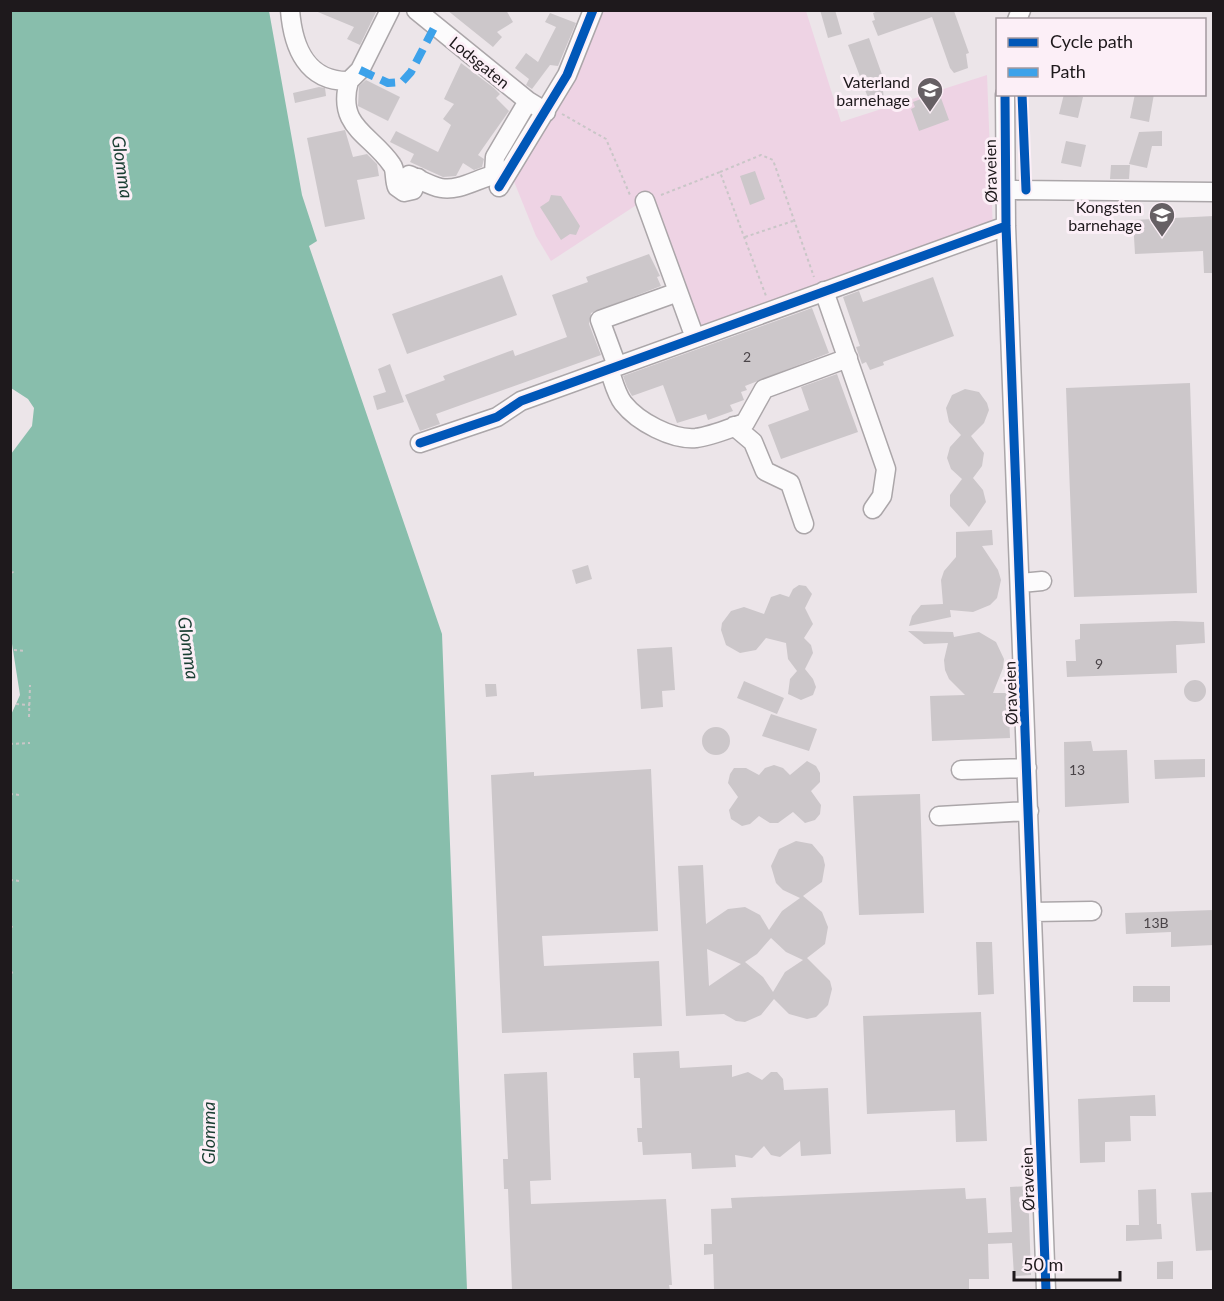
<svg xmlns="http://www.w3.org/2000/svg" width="1224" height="1301" font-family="Lato,sans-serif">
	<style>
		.green { fill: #eed3e4 }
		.water { fill: #88beac }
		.building { fill: #ccc7ca; fill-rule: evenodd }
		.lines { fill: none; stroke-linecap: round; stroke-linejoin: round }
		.minor-casing { stroke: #aba6a9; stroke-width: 21 }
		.path { stroke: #c9c6c7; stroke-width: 2; stroke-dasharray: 3 3; stroke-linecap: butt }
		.minor { stroke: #fcfbfc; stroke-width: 18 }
		.quiet { stroke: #3da2ea; stroke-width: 8; stroke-dasharray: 15 8; stroke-linecap: butt }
		.cycleway-casing { stroke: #fceff7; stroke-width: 13 }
		.cycleway { stroke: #0057b8; stroke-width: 9 }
		.labels { text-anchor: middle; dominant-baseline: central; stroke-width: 6; stroke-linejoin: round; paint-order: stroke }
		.number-label { font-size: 14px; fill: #4a4448 }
		.street-label { font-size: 16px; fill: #1e191c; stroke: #fceff7 }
		.poi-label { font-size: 16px; fill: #1e191c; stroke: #fceff7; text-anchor: end }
		.water-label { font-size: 18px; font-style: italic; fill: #193e32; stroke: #fceff7 }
	</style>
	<rect width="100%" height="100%" fill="#ece5e9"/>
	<path class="green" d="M602 11H806L841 122 987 75 993 231 691 340 644 200 551 261 536 236 513 179C547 127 584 71 602 11Z"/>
	<path class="water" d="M11 10 269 11 302 195 317 241 309 246 442 634 467 1290H11L10 717 20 695 10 631 11 454 32 426 34 408 28 399 11 388Z"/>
	<path class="building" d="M313 10H377L360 45 347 39 354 27Z
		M447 10H506L513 22 497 32 502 37 493 47Z
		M820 10H835L842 34 828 38Z
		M881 10 954 11 969 53 966 54 968 68 954 73 950 68 932 17 878 36 872 21 875 20 873 13Z
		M550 13 576 23 558 66 550 65 532 89 526 85 529 79 515 68 526 53 538 62 556 27 545 22Z
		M869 38 885 83 882 84 884 98 870 103 848 45Z
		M461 63 494 88 500 94 496 98 509 111 478 155 484 159 482 167 474 170 463 163 456 176 443 177 410 162 414 154 390 142 396 131 438 152 451 125 443 119 454 104 444 99Z
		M366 80 400 97 388 121 358 106 359 86Z
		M319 87 325 88 326 96 295 103 293 93Z
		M934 94 936 100 941 98 949 120 919 131 911 109 915 107 913 102Z
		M1064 94 1083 97 1078 118 1059 114Z
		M1135 94H1154L1149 122 1130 118Z
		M345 130 353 157 367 154 377 164 379 176 357 180 365 219 325 227 307 138Z
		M1162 131V146H1152L1147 168 1129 164 1139 132Z
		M1066 141 1086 145 1081 167 1061 163Z
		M1111 165H1130L1129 179H1110Z
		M755 171 765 199 750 205 740 176Z
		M551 195 561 196 580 226 576 235 570 234 561 240 540 207 549 201Z
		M1214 216V273H1204L1203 251 1135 254 1133 220Z
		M649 254 660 276 657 277 661 286 591 313 589 324 601 355 436 414 440 424 420 431 405 395 445 380 443 376 513 350 515 356 567 337 552 295 588 282 586 277Z
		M502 275 517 315 407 354 392 314Z
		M933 277 954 336 883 362 884 365 870 370 866 362 862 364 856 347 860 346 843 297 859 291 863 302Z
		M812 308 829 353 745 386 747 390 741 392 744 400 730 405 733 411 708 420 706 414 677 423 663 385 632 396 627 387 623 376Z
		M390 364 404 402 377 410 373 396 386 392 378 369Z
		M837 374 858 432 781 459 768 425 809 410 801 387Z
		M1190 383 1197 593 1074 597 1066 388Z
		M965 389 979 392 987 403 989 410 984 423 971 436 984 453 982 466 973 478 983 490 986 502 969 527 950 506V495L962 479 951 469 947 458 950 447 961 435 949 422 946 408 952 395Z
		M992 530 993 545 982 546 998 570 1001 580 997 598 990 605 973 612 950 610 951 617 909 626 912 616 921 605 943 604 941 580 944 571 956 557V532Z
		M588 565 592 579 576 584 572 570Z
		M799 585 806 586 812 594 805 608 813 624 804 638 811 645 813 653 805 669 813 679 816 687 813 695 801 700 788 694 790 679 797 671 788 659 786 643 766 638 756 650 740 653 726 645 721 630 722 623 731 611 744 607 764 614 771 597 780 594 789 597 793 589Z
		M1175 621 1204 622 1205 643 1176 645 1177 673 1067 677 1066 661H1076L1075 640 1080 639V624Z
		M908 631 953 632 954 637 979 632 996 642 1004 659 1003 668 993 693H1008L1010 738 932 741 930 696 965 695 949 679 945 670 944 660 948 643 924 644Z
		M672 647 675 690 662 691 663 707 641 709 637 649Z
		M1184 691a11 11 0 1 1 22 0a11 11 0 1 1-22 0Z
		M744 681 784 698 777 714 737 698Z
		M485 684H496L497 696 486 697Z
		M771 714 817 729 809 751 762 736Z
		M702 741a14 14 0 1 1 28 0a14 14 0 1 1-28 0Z
		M1091 741 1093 751 1127 750 1129 803 1065 807 1064 742Z
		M1205 759V777L1155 779 1154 760Z
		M807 761 816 766 820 773V782L811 791 821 805 820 814 815 820 805 823 793 812 778 823H770L759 816 750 824 742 826 731 819 729 810 738 797 728 783 730 774 734 768H746L759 775 765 768 774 765 783 768 790 775Z
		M651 769 658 931 542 936 544 966 659 961 662 1026 502 1033 491 775 534 772V776Z
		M920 794 924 913 859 915 853 796Z
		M796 841 812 844 823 857 825 865 822 882 803 896 822 912 828 927 825 944 807 958 830 981 832 989 828 1005 816 1017 807 1019 789 1014 774 999 761 1015 745 1022 736 1021 724 1014 686 1016 678 866 703 865 706 924 728 909 745 907 760 915 769 930 782 911 800 898 783 890 776 883 771 866 779 849ZM771 938 786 952 803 960 785 972 773 992 763 977 745 962 757 954ZM707 949 741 964 709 986Z
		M1214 910V945L1171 947V932L1126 934 1125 913Z
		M976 942H992L994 994 978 995Z
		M1133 986H1170V1002H1133Z
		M981 1012 987 1141 956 1142 955 1110 867 1114 863 1016Z
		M679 1051 680 1068 732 1065V1077L748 1072 762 1080 771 1072H777L783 1079 784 1090 828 1088 831 1154 801 1156 800 1141 780 1157 771 1155 764 1146 752 1158 735 1155 736 1167 692 1169 691 1153 643 1155 642 1142H638L637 1128H642L640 1078H634L633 1053Z
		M547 1072 551 1180 530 1181 531 1204 666 1199 672 1285H669L670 1290H512L508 1189H504L503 1159H508L504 1074Z
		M1155 1095 1156 1116H1130L1131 1141 1105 1142V1162L1080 1163 1078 1099Z
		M1028 1186 1031 1275 1014 1276 1012 1243 988 1244 989 1279H969V1290L714 1289 713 1254 704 1255V1244H712L711 1209 732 1208 731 1198 965 1188 966 1199 986 1198 988 1233 1012 1232 1010 1187Z
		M1156 1189 1157 1224H1161L1162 1239 1126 1241V1225H1139L1138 1190Z
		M1214 1192V1250L1196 1251 1191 1193Z
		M1173 1261V1279H1157V1262Z"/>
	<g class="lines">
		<g class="minor-casing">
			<path id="minor" d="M290 10C293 48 307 82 349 81L360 70 390 10
				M416 10 528 101 546 112
				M1017 20 1021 10
				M349 81C336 127 371 134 392 165 396 170 394 180 397 187L404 192 413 190 418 178
				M1005 94 1006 226 1046 1290
				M494 173 495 157 528 101
				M409 175C419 179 430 186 441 188 463 192 484 173 507 173
				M499 187 567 75 593 10
				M1006 190 1214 192
				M645 201 695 338
				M824 291 886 469 882 496 873 509
				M617 366 600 320 678 292
				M609 369C613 380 616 394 623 403 638 422 672 440 696 438 712 436 730 428 745 423L764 389 848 358
				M734 426 753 442 765 471 790 483 804 524
				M420 443 497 417 521 401 1006 226
				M1021 583 1042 581
				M961 770 1027 768
				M939 816 1029 811
				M1032 912 1092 911"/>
		</g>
		<path class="path" d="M562 114 606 139 630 195
			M720 172 761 155 773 160 814 277
			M661 195 720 172 766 296
			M745 237 793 221
			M10 566 13 573
			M14 650 25 651
			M16 704 30 705
			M29 717 30 685
			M10 744 30 743
			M10 794 20 795
			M10 880 20 881
			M10 926 15 928
			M10 972 14 973"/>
		<use href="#minor" class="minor"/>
		<path class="quiet" d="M360 70 388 83 402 82 411 72 435 26"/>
		<g class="cycleway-casing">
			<path id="cycleway" d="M1005 94 1006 226 1046 1290
				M1022 94 1026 190
				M499 187 567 75 593 10
				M420 443 497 417 521 401 1006 226"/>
		</g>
		<use href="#cycleway" class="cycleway"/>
	</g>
	<defs>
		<g id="school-pin" transform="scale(1.35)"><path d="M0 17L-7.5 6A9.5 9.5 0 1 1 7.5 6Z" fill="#666064" stroke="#fceff7"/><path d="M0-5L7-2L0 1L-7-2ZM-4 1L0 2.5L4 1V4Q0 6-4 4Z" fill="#fff"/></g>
	</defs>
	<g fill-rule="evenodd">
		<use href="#school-pin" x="930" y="90"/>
		<use href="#school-pin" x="1162" y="215"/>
	</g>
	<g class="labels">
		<g class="number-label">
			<text x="747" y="356">2</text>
			<text x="1099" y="663">9</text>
			<text x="1077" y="769">13</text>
			<text x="1156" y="922">13B</text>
		</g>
		<g class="street-label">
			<text transform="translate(480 62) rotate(39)">Lodsgaten</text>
			<text transform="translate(990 171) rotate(-91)">Øraveien</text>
			<text transform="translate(1010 693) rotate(-92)">Øraveien</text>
			<text transform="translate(1027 1179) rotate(-92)">Øraveien</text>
		</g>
		<g class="poi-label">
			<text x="910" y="81">Vaterland<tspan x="910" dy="18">barnehage</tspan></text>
			<text x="1142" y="206">Kongsten<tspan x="1142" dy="18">barnehage</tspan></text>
		</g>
		<g class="water-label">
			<text transform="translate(123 167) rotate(82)">Glomma</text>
			<text transform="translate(189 648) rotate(82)">Glomma</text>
			<text transform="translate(208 1133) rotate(-90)">Glomma</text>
		</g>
	</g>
	<rect width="1224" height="1301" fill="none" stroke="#1e191c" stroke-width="24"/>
	<rect x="996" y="18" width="210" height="78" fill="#fceff7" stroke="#a3999f" stroke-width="1.5"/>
	<rect x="1008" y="38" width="30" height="9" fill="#0057b8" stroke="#a3999f" stroke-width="1.5"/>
	<text x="1050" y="48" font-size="18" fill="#1e191c">Cycle path</text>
	<rect x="1008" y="68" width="30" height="9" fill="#3da2ea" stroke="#a3999f" stroke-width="1.5"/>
	<text x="1050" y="78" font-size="18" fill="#1e191c">Path</text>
	<path d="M1014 1271v9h106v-9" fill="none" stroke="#1e191c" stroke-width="3"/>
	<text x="1023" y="1271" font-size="18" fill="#1e191c" stroke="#fceff7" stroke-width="4.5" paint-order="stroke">50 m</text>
</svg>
